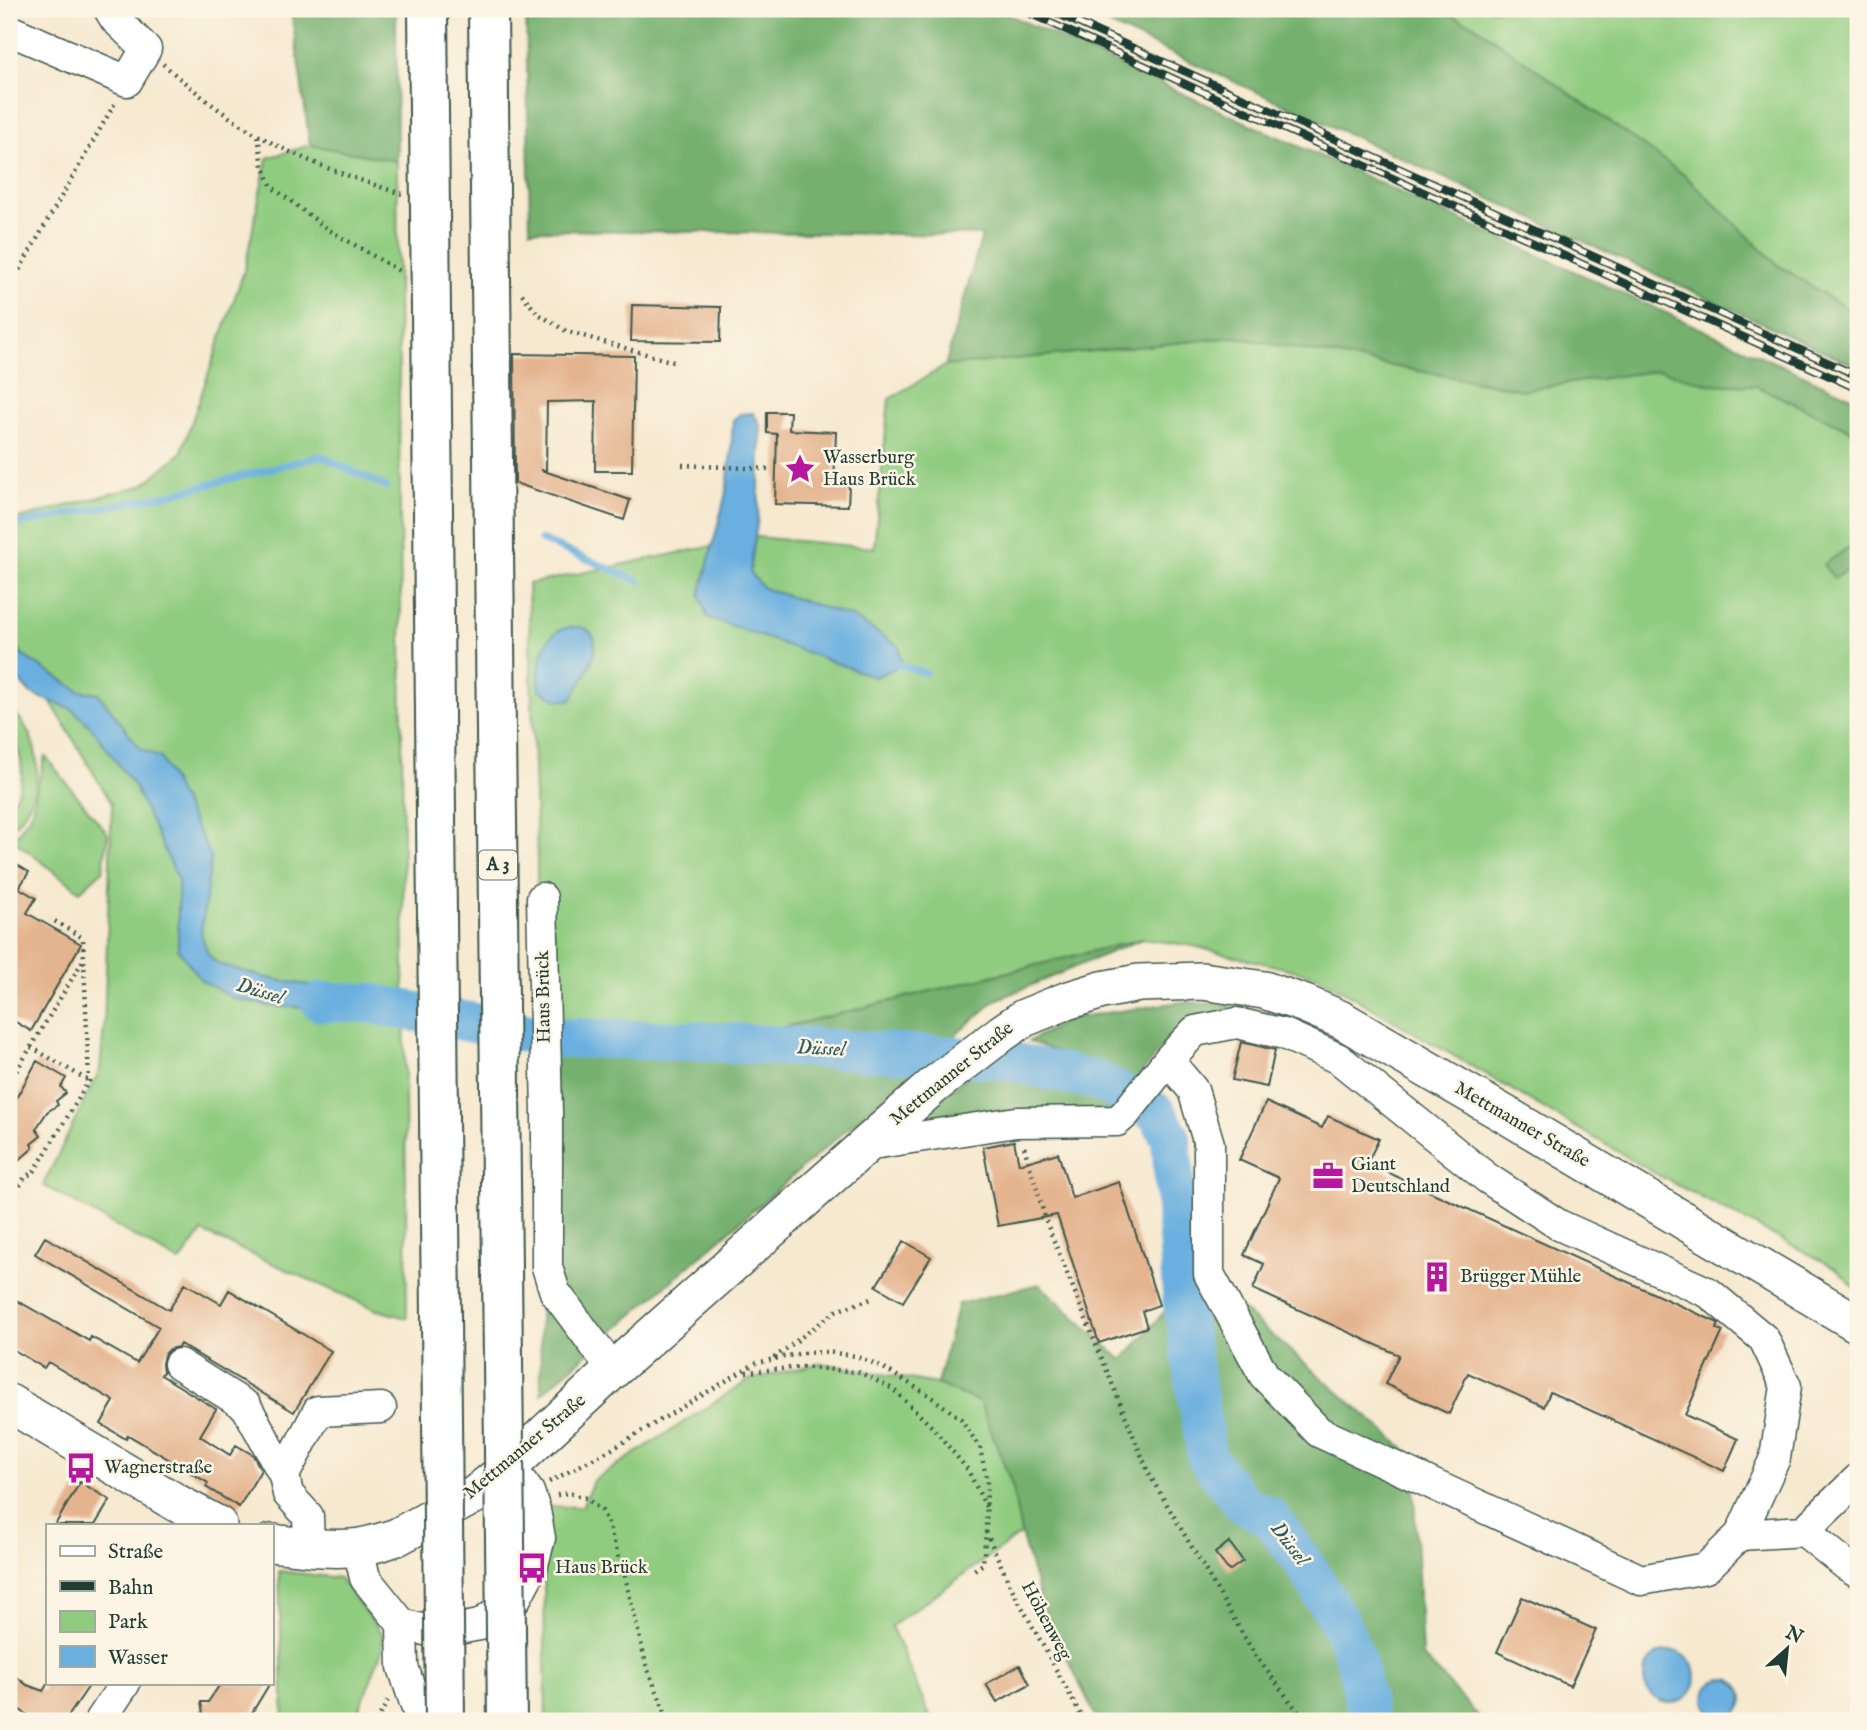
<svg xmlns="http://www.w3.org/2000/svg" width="1867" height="1730" font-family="'IM FELL English',serif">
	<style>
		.green { fill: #90cc80; stroke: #58845a; stroke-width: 2 }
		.forest { fill: #74b06e; stroke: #4a7651; stroke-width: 2 }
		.water { fill: #69afdf; stroke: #44768a; stroke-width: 2 }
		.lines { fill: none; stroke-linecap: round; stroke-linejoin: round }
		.stream { stroke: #69afdf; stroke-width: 7 }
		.river { stroke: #69afdf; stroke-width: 40 }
		.building { fill: #e4b48e }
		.minor-casing { stroke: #3f574b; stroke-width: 33 }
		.major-casing { stroke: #3f574b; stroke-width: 40 }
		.path { stroke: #3f574b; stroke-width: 4.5; stroke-dasharray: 2 5; stroke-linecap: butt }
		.minor { stroke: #fff; stroke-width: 30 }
		.major { stroke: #fff; stroke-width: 37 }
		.rail-casing { stroke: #1f3d34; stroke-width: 8 }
		.rail { stroke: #fcf5e5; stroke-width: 5; stroke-dasharray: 16; stroke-linecap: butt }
		.highway-bridge-casing { stroke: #3f574b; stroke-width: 42; stroke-linecap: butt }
		.highway-bridge { stroke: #fff; stroke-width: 38 }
		.labels { text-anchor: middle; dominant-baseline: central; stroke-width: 5; stroke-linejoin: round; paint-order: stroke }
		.shield { fill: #fcf5e5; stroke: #617469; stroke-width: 2 }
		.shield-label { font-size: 18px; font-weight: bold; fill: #1f3d34 }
		.poi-label { font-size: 19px; fill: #1f3d34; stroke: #fcf5e5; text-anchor: start }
		.street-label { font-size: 19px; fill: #1f3d34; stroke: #fcf5e5 }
		.water-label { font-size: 21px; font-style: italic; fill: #325a5f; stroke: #fcf5e5 }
	</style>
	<rect width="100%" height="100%" fill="#fcf5e5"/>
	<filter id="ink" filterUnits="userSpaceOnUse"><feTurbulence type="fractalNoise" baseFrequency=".0143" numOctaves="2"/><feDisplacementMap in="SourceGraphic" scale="14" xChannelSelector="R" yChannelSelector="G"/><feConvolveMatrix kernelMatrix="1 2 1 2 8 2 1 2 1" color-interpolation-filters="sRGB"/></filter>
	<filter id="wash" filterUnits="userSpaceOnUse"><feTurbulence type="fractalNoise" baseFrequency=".00686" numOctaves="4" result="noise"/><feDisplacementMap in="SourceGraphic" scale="28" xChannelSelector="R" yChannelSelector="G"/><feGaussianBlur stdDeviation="1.57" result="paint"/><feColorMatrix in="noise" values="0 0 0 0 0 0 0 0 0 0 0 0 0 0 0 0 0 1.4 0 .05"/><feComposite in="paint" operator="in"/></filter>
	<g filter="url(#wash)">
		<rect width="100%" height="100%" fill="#f6e9d0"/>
		<path class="green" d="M1436 9H1858V316L1778 265 1684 175 1474 26Z
			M310 145 397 161 407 1318 377 1310 202 1232 180 1262 43 1185 100 1070 104 1027 112 804 9 632V519L26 517 143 485 181 453 245 268 267 158Z
			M1235 337 1522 390 1660 370 1708 384 1757 386 1858 434V541L1824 565 1834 578 1858 564V1292L1836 1268 1658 1175 1317 976 1189 945 1142 939 777 1029 537 1026V857L528 584 756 537 874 548 889 399 945 366Z
			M9 707C46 739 47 799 9 830V806L18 792 22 776 21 761 18 749 9 731Z
			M45 756 108 834 103 870 80 891 13 840 31 814Z
			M821 1363 936 1384 980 1402 1012 1485 1021 1534 891 1626 932 1721H546L543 1506 582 1507 593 1481 749 1380Z
			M279 1571 339 1578 383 1635 382 1650 355 1721H284Z"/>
		<path class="forest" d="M291 9H396L397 161 310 145Z
			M526 9H996L1858 400V434L1757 386 1708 384 1660 370 1522 390 1235 337 945 366 982 235 530 230Z
			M1075 9H1436L1474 25 1684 175 1778 265 1858 316V367Z
			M1858 541V564L1834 578 1823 565Z
			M1142 939 996 1000 541 1394 537 1026 777 1029Z
			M1181 1002 1232 1005 1220 1017 1174 1030 1135 1082 1029 1041 1071 1018Z
			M978 1068 1107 1097 1121 1109 913 1119Z
			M1199 1273 1412 1455 1422 1655 1483 1721H1098L1043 1608 1021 1534 1012 1485 980 1402 937 1384 958 1304 1039 1284 1122 1360Z"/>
		<path class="water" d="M753 413 761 425 758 517 750 572 763 588 852 617 899 646 902 665 875 677 707 617 700 595 726 493 731 455 733 420 740 414Z
			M575 627C579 627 583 627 586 629 610 642 579 686 571 700H558L540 690C537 673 540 647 554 634 560 629 567 627 575 627Z
			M9 635 17 652 80 691 98 693 141 749 161 758 211 857 201 934 208 954 218 964 271 979 321 987 372 984 378 1011 270 1006 233 998 201 980 178 949V879L134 786 91 727 72 709 31 694 9 670Z
			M1644 1677a26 26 0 1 1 52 0a26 26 0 1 1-52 0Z
			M1705 1698a19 19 0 1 1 38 0a19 19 0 1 1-38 0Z"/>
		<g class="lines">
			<path class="stream" d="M9 526 172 494 321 456 386 487
				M541 540 639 581
				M893 663 926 673"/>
			<path class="river" d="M321 1002 369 1003 554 1038 697 1041 999 1059 1099 1081 1156 1112 1171 1138 1183 1306 1207 1458 1242 1503 1271 1518 1309 1571 1341 1625 1357 1663 1368 1721"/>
		</g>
		<g id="blocks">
			<path class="building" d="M632 305 721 307 720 342 631 341Z
				M514 354 634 356 632 471H595L596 401 547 402 546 470H541L630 500 624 520 515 483Z
				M767 412H790L789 430 836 432 834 485H849L848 506 775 504 777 434 767 433Z
				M9 860 29 872 19 888 36 898 27 913 81 944 31 1031 9 1018Z
				M1241 1042 1275 1050 1267 1087 1232 1080Z
				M37 1061 66 1078 61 1087 66 1093 56 1101 58 1105 47 1112 36 1129 41 1136 31 1144 33 1148 9 1169V1111Z
				M1266 1102 1322 1128 1328 1116 1379 1139 1367 1163 1716 1322 1719 1324 1717 1329 1723 1331 1685 1415 1738 1439 1724 1471 1550 1392 1544 1407 1468 1373 1449 1414 1385 1384 1399 1355 1253 1289 1264 1264 1244 1255 1279 1178 1239 1160Z
				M1014 1141 1019 1164 1058 1153 1072 1198 1119 1182 1159 1305 1142 1311 1147 1327 1099 1343 1057 1215 998 1226 983 1147Z
				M45 1237 169 1310 185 1283 221 1304 229 1290 331 1351 294 1412 180 1344 178 1347 170 1349 164 1355 162 1364 163 1372 161 1375 216 1409 200 1436 230 1455 236 1445 253 1455 261 1470 239 1507 206 1487 208 1483 128 1435 126 1439 101 1424 114 1401 48 1362 44 1368 9 1347V1296L67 1329V1328L89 1341 91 1337 137 1363 159 1327 35 1254Z
				M904 1241 931 1257 903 1302 876 1286Z
				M80 1482 110 1500 95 1525H55Z
				M1229 1542 1243 1561 1229 1571 1215 1553Z
				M1522 1597 1596 1630 1570 1686 1497 1652Z
				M1020 1665 1030 1684 997 1702 986 1684Z
				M15 1676 27 1685 43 1691 48 1683H91L65 1721H37L9 1703V1686Z
				M221 1683H270L247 1721H204L201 1702H208Z"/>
		</g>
	</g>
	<g filter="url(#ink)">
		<use href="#blocks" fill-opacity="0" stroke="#3f574b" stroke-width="2"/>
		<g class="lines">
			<g class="minor-casing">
				<path id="minor" d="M9 30 127 81 146 49 115 19 109 9
					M542 898 547 1113V1267L555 1292 613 1370
					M866 1145 1016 1122 1117 1121 1125 1114 1168 1060
					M179 1364 246 1406 284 1475 288 1494 308 1516 309 1547
					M284 1475 318 1411 381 1408
					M1804 1531 1846 1565 1858 1572
					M1740 1535 1775 1458 1786 1386 1764 1339 1709 1293 1559 1225 1487 1178 1339 1059 1284 1034 1237 1023 1195 1031 1168 1060 1193 1090 1209 1144V1274L1264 1375 1319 1432 1641 1580 1706 1568 1740 1535 1804 1531 1858 1479
					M358 1547 365 1578 402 1624 403 1667 419 1715 425 1721
					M402 1624 436 1633 480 1625 516 1598 532 1568 540 1538 535 1510 529 1492 510 1466
					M100 1721 125 1683"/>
			</g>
			<g class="major-casing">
				<path id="major" d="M9 1403 175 1502 218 1525
					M271 1543C299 1546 332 1551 360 1547 372 1545 385 1541 397 1537L476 1494 510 1466 613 1370 866 1145 933 1086 1002 1033 1024 1018 1066 1001 1102 990 1139 983 1202 981 1264 990 1305 1004 1342 1020 1508 1116 1858 1324"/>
			</g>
			<path class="path" d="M163 64C193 90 224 116 258 135 302 161 353 178 402 194
				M258 136 263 166 272 187 329 230 401 272
				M9 288 115 103
				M522 294 537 313 566 331 677 363
				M682 465 769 469
				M31 1047 89 1081
				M9 1083 84 959
				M1024 1147 1047 1224 1149 1474 1255 1655 1305 1721
				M9 1204 25 1177 34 1172 89 1081 83 938 51 919
				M774 1358 836 1311 874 1298
				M746 1372 802 1367 859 1372 893 1389 933 1428 968 1470 986 1507
				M549 1482 612 1449 756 1363 802 1353 827 1352 856 1356 882 1367 927 1394 961 1419 980 1448 987 1481 986 1531 983 1564 974 1570
				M557 1495 569 1493 586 1498 602 1511 608 1524 625 1577 647 1668 669 1721
				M986 1532 1010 1585 1084 1721
				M377 1721 388 1700"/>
			<use href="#minor" class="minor"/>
			<use href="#major" class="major"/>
			<g class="rail-casing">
				<path id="rail" d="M1020 9 1858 389
					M1047 9 1858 376"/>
			</g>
			<use href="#rail" class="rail"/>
			<g class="highway-bridge-casing">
				<path id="highway-bridge" d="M428 9 445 1721
					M488 9 507 1721"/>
			</g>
			<use href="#highway-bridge" class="highway-bridge"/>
		</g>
	</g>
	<defs>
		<g id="sight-bare" transform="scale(2.415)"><path d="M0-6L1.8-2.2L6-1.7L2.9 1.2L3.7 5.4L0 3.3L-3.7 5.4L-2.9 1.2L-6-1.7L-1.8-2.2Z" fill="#b5179e" stroke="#fcf5e5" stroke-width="2.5" paint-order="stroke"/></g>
		<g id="office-bare" transform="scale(2.415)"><path d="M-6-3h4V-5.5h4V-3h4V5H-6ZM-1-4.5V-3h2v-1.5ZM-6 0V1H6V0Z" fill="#b5179e" stroke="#fcf5e5" stroke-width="2.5" paint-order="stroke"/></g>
		<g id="building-bare" transform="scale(2.415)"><path d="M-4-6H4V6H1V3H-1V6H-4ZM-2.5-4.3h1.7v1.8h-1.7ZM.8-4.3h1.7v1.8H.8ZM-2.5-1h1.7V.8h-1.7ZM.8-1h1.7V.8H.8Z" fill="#b5179e" stroke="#fcf5e5" stroke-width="2.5" paint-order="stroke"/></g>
		<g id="bus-bare" transform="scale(2.415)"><path d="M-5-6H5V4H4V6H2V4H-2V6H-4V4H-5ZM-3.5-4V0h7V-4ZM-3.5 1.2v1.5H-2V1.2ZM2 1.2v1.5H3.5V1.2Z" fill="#b5179e" stroke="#fcf5e5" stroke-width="2.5" paint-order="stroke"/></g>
	</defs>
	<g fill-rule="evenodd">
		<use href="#sight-bare" x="800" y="469"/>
		<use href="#office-bare" x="1328" y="1176"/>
		<use href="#building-bare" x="1437" y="1277"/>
		<use href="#bus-bare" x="81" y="1468"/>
		<use href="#bus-bare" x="532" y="1568"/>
	</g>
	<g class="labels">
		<rect class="shield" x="479" y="850.5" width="38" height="29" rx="5"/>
		<g class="shield-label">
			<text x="498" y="865">A 3</text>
		</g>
		<g class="poi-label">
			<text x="823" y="458">Wasserburg<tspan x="823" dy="22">Haus Brück</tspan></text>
			<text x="1351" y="1165">Giant<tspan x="1351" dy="22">Deutschland</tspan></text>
			<text x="1460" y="1277">Brügger Mühle</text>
			<text x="104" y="1468">Wagnerstraße</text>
			<text x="555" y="1568">Haus Brück</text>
		</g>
		<g class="street-label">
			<text transform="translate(544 997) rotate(-91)">Haus Brück</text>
			<text transform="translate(952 1074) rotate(-39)">Mettmanner Straße</text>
			<text transform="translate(1522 1125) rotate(30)">Mettmanner Straße</text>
			<text transform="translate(525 1447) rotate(-40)">Mettmanner Straße</text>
			<text transform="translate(1046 1621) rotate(62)">Höhenweg</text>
		</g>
		<g class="water-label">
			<text transform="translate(260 992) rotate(17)">Düssel</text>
			<text transform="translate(821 1049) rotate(3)">Düssel</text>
			<text transform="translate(1289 1544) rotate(53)">Düssel</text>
		</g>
	</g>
	<rect width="1867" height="1730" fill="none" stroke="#fcf5e5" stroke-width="35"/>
	<rect x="46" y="1524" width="228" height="161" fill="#fcf5e5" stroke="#a4ab9e" stroke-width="2"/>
	<rect x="60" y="1546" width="35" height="10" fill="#ffffff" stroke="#a4ab9e" stroke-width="2"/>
	<text x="108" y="1558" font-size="21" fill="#1f3d34">Straße</text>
	<rect x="60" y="1581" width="35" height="10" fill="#1f3d34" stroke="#a4ab9e" stroke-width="2"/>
	<text x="108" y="1594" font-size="21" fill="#1f3d34">Bahn</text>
	<rect x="60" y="1611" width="35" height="21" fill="#90cc80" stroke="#a4ab9e" stroke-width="2"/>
	<text x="108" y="1628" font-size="21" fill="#1f3d34">Park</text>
	<rect x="60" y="1646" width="35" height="21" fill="#69afdf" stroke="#a4ab9e" stroke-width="2"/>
	<text x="108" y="1664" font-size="21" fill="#1f3d34">Wasser</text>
	<g transform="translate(1787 1649) rotate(27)" stroke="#fcf5e5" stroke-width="5" paint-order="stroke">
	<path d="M0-5L12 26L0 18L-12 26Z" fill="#1f3d34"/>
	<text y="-10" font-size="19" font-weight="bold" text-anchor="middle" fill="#1f3d34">N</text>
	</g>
</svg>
